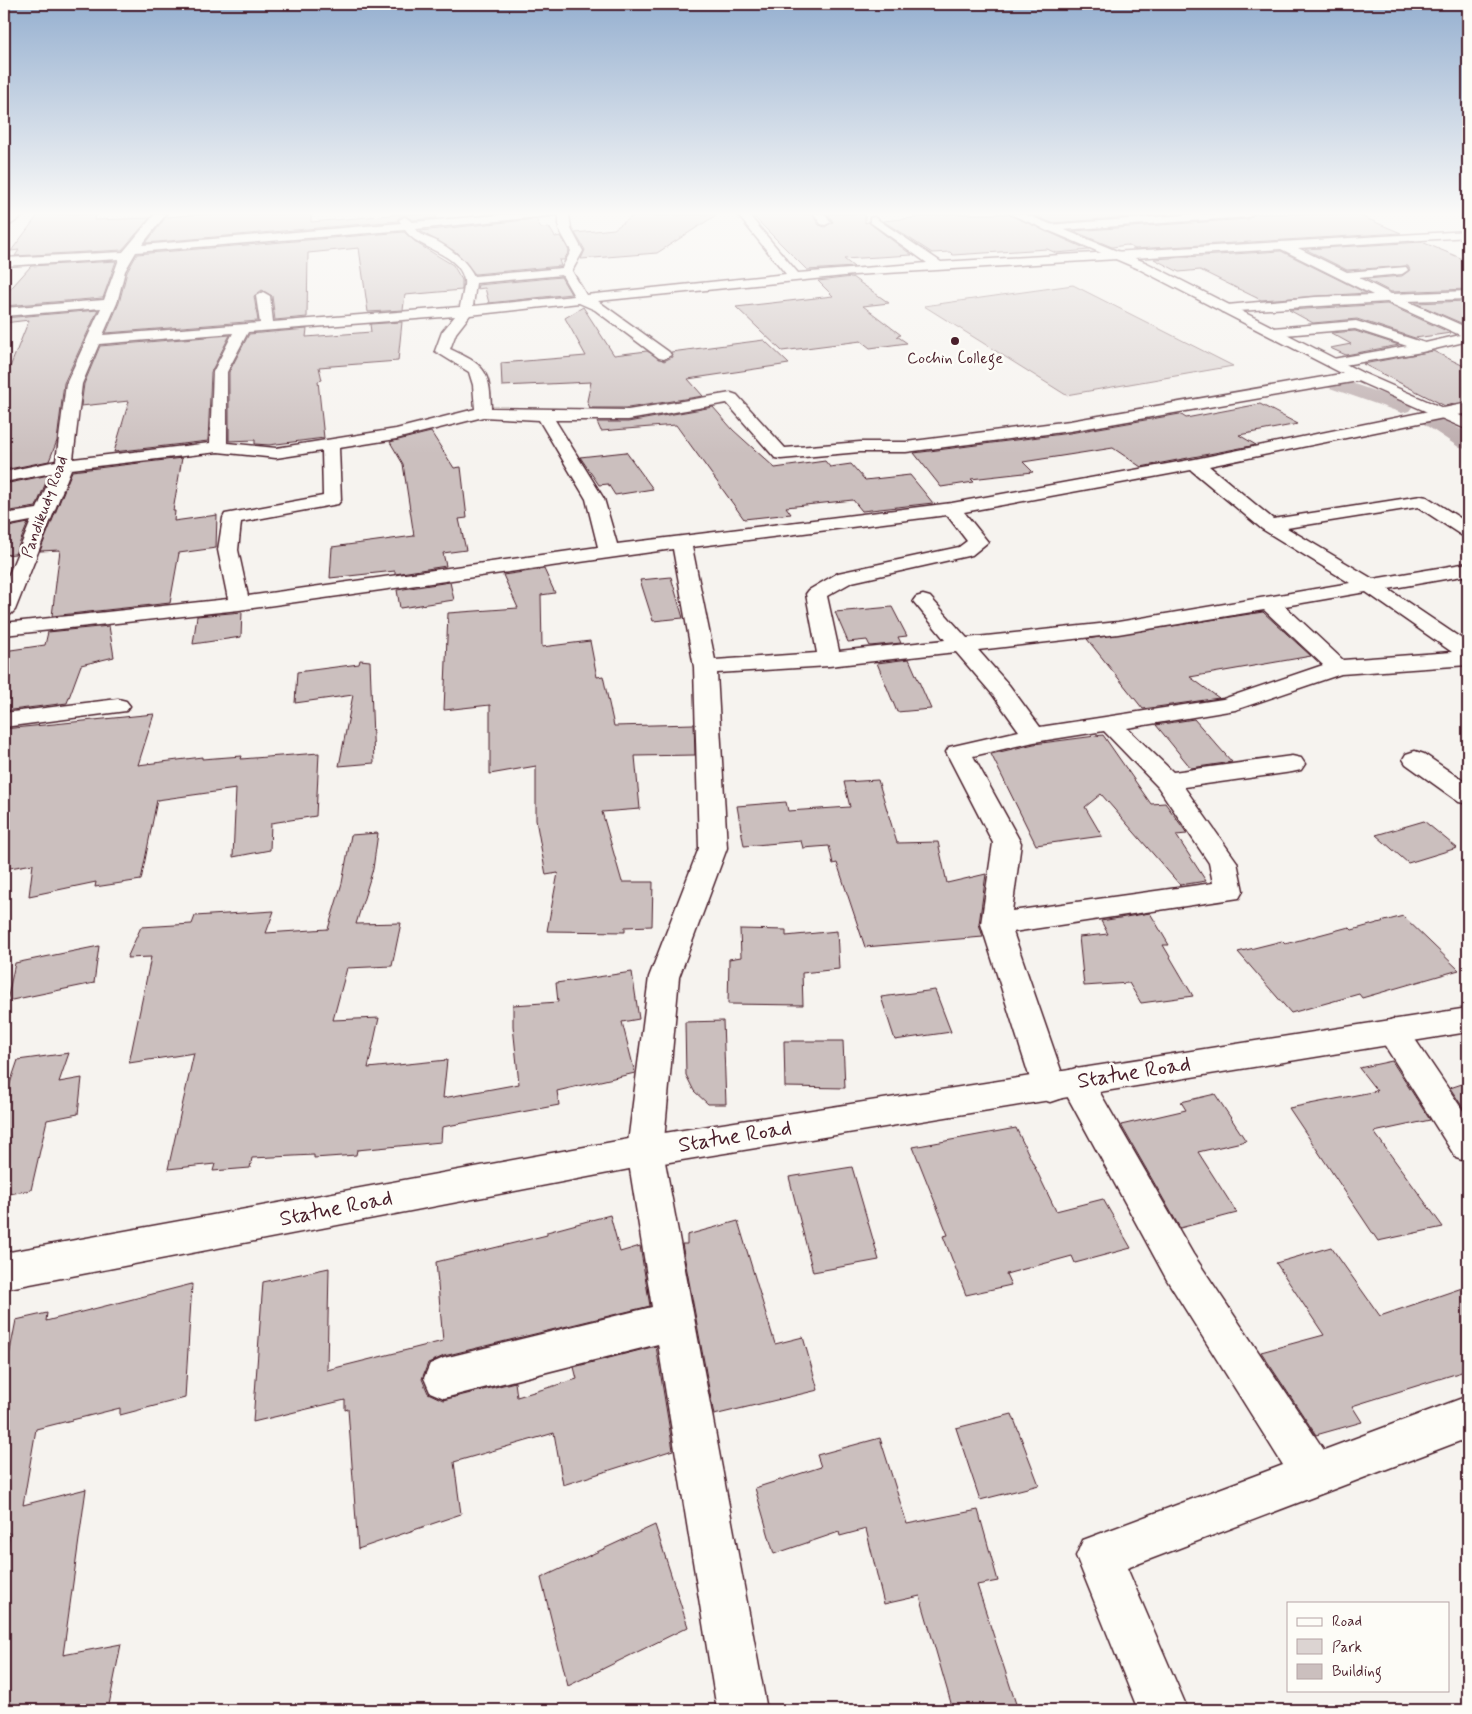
<svg xmlns="http://www.w3.org/2000/svg" width="1472" height="1714" font-family="Mynerve,sans-serif">
	<style>
		.green { fill: #dcd4d2; stroke: #937a7e }
		.lines { fill: none; stroke-linecap: round; stroke-linejoin: round }
		.canal { fill: #bbabac; fill-rule: evenodd }
		.building { fill: #cbbfbe; stroke: #4a1f2b }
		.minor-casing { stroke: #4a1f2b; stroke-width: 3 }
		.major-casing { stroke: #4a1f2b; stroke-width: 3 }
		.minor { fill: #fdfcf7; fill-rule: evenodd }
		.major { fill: #fdfcf7; fill-rule: evenodd }
		.poi-dot { fill: #4a1f2b; stroke: #fdfcf7; stroke-width: 2 }
		.labels { text-anchor: middle; dominant-baseline: central; stroke-width: 5; stroke-linejoin: round; paint-order: stroke }
		.far-poi-label { font-size: 16px; fill: #4a1f2b; stroke: #fdfcf7 }
		.far-street-label { font-size: 16px; fill: #4a1f2b; stroke: #fdfcf7 }
		.near-street-label { font-size: 22px; fill: #4a1f2b; stroke: #fdfcf7 }
	</style>
	<rect width="100%" height="100%" fill="#f6f3ef"/>
	<filter id="ink" filterUnits="userSpaceOnUse"><feTurbulence type="fractalNoise" baseFrequency=".02" numOctaves="2"/><feDisplacementMap in="SourceGraphic" scale="10" xChannelSelector="R" yChannelSelector="G"/><feConvolveMatrix kernelMatrix="1 2 1 2 8 2 1 2 1" color-interpolation-filters="sRGB"/></filter>
	<g filter="url(#ink)">
		<path class="green" d="M1073 285 1233 366 1066 395 924 306Z"/>
		<g class="lines">
			<path class="canal" d="M1334 377 1409 403 1412 407 1409 411 1402 413 1327 387 1324 383 1327 379Z
				M1431 414 1468 433V449L1460 448 1424 424 1421 420 1424 416Z"/>
		</g>
		<path class="building" d="M39 214H97L94 220 150 218 122 250 15 256 19 250 11 251Z
			M203 214H311V222L402 214H436L437 218 413 220 404 215 398 218V221L146 243 166 217Z
			M636 214 654 216 718 214 657 253 581 259 585 250 575 233 614 229Z
			M751 214H812L819 225 825 227 833 222 828 214H865V223L868 222 912 255 844 259 854 267 807 270Z
			M951 214H1008L1089 250 1056 253 1047 249 953 255 950 252 932 253 883 221Z
			M1031 214H1168L1052 223Z
			M1255 214H1356L1401 233 1135 249 1127 245 1112 247 1073 231 1248 219Z
			M536 219 541 228 549 227 555 237 561 236 569 251 564 260H559L561 266 475 274 456 252 420 231Z
			M404 232 418 244 453 265 462 280V290L405 295 403 310 368 312 359 248 308 253 307 317 275 320 272 296 262 290 254 296 258 321 106 333 119 303 127 272 137 254Z
			M1422 242 1468 261V289L1391 292 1366 279 1402 276 1410 270 1408 266 1347 270 1305 249Z
			M1281 251 1366 293 1261 300 1200 270 1179 272 1154 259Z
			M116 261 103 298 4 306V296L31 266Z
			M561 277 571 294 489 303 485 288 477 289 478 285Z
			M852 277 889 303 863 306 901 335 897 336 907 343 870 348 861 341 782 351 736 307 833 296 818 281Z
			M1468 301V326L1415 303Z
			M1387 304 1451 333 1415 338 1357 319 1313 323 1289 310Z
			M583 307 614 355 647 351 664 361 672 357 671 352 764 340 789 364 688 379 703 396 628 408H590L587 401 591 382 502 386 501 363 586 356 565 318Z
			M98 310 64 383 57 441 49 461 4 470V382L29 320 4 323V318Z
			M402 322 398 361 319 367 322 380 318 381 324 438 269 445 255 444V440L229 441V372L249 334 307 329 306 337 371 332 370 324Z
			M1355 331 1399 345 1346 355 1330 348 1351 344 1331 333Z
			M230 335 211 372 208 441 114 452 129 401 81 406 84 384 100 346Z
			M1433 351 1468 368V401L1445 406 1363 364Z
			M1260 404 1298 424 1239 435 1256 445 1141 467 1113 448 1023 462 1033 472 971 479 974 482 941 487 914 453 1070 433 1180 414 1186 418Z
			M713 407 733 430 775 468 825 461 830 467 851 464 865 480 910 475 933 503 862 511 853 500 786 507 791 514 744 519 676 425 601 431 597 422H628Z
			M431 432 454 468 461 467 467 518 459 519 466 550 443 553 446 566 395 574V571L330 578 332 547 414 536 403 464 390 442Z
			M626 452 653 489 615 495 608 484 599 485 580 457Z
			M182 458 173 511H175L174 521 217 515 216 548 179 553 170 603 52 616 60 550 40 551 72 471Z
			M49 475 36 507 4 512V484Z
			M28 523 15 554 4 555V528Z
			M544 569 555 593 541 595 542 647 590 641 597 677 603 676 614 726 694 724 695 755 635 756 640 809 602 812 622 882H653L652 926 625 927V932L547 931 558 873 546 875 536 820V766L490 774V705L444 710 448 613 518 608 503 575Z
			M671 577 683 618 653 621 640 580Z
			M450 582 454 600 400 608 397 590Z
			M892 607 907 636 898 637 901 643 870 646 867 640 848 642 835 612Z
			M242 612 241 637 193 644 197 616Z
			M1263 612 1311 656 1190 677 1219 698 1143 709 1087 639Z
			M109 626 114 657 81 665 67 703 4 711V651L45 645 48 632Z
			M909 659 931 709 897 712 877 663Z
			M360 660 370 661 374 763 339 766 353 695 295 703 297 672 359 664Z
			M154 714 138 765 202 757V759L242 756 241 759 319 753 316 816 271 823 270 850 233 857 236 789 157 800 141 880 95 887 96 882 29 896 33 864 4 869V729Z
			M1194 719 1232 762 1191 768 1156 725Z
			M1103 735 1151 804 1165 803 1184 829 1187 834 1176 835 1206 881 1180 885 1101 794 1085 807 1102 836 1036 845 991 754 1034 744Z
			M878 780 897 843 938 842 947 883 986 874 979 924 983 937 865 947 837 863 833 864 829 846 803 848 801 841 744 846 737 806 786 802 788 811 850 807 844 782Z
			M1424 821 1457 848 1408 863 1376 835Z
			M378 833 373 869 356 924 401 923 392 966 347 968 333 1020 379 1018 368 1068 447 1060 443 1098 519 1084 513 1026V1005L558 1002 556 983 632 972 639 1019 622 1022 635 1073 557 1091 559 1105 442 1127 441 1142 357 1150 356 1155 314 1158V1155L252 1158 250 1168 213 1171 215 1164 168 1169 194 1053 129 1063 151 957 127 958 141 927 192 924 195 916 274 911 266 933 328 929 342 883 351 835Z
			M1150 913 1169 945H1163L1193 996 1141 1003 1129 983 1084 986 1079 937 1108 934 1101 921Z
			M1403 916 1459 970 1362 998 1359 994 1291 1013 1238 952 1282 941 1285 944 1349 927 1352 930Z
			M740 929 786 930V936L837 931 839 969 802 973 803 1005 728 1004 729 959 741 957Z
			M99 946 94 983 7 1001 15 963Z
			M935 990 951 1032 895 1040 881 997Z
			M723 1021 726 1104H708L694 1091 686 1075 685 1022Z
			M784 1041H843L845 1088 785 1087Z
			M69 1053 59 1082 82 1078 78 1114 47 1120 31 1190 4 1195V1101L18 1060Z
			M1392 1061 1430 1120 1374 1132 1443 1227 1378 1241 1289 1108 1377 1091 1359 1068Z
			M1468 1082V1112H1466L1450 1088Z
			M1215 1094 1246 1141 1198 1152 1237 1213 1180 1228 1121 1125 1186 1110 1181 1102Z
			M1016 1128 1056 1211 1103 1199 1131 1248 1075 1263 1072 1256 1006 1274 1011 1285 966 1295 943 1236 948 1235 913 1147Z
			M852 1167 879 1260 813 1272 789 1177Z
			M610 1215 620 1252 640 1246 650 1306 444 1356 428 1363 422 1379 428 1393 443 1400 515 1382 517 1397 577 1379 574 1367 656 1346 673 1450 563 1485 554 1433 454 1462 461 1514 358 1549 348 1409 345 1410V1400L253 1422 263 1282 329 1268 327 1370 443 1341 436 1262 547 1235V1232Z
			M738 1221 775 1344 803 1337 818 1390 714 1415 682 1244H687V1235Z
			M1331 1247 1380 1316 1468 1286V1370L1352 1406 1362 1422 1316 1435 1261 1352 1324 1335 1276 1263Z
			M192 1284 185 1398 120 1415V1408L36 1429 23 1505 86 1489 63 1655 121 1644 108 1710H4V1568L10 1533H4V1382L16 1320 47 1313 46 1321Z
			M1012 1414 1039 1485 980 1500 956 1428Z
			M880 1438 907 1524 978 1510 998 1581 977 1585 1018 1710H953L920 1596 884 1604 866 1529 840 1536 839 1532 774 1554 755 1488 821 1467 817 1455Z
			M655 1525 688 1627 568 1686 541 1578Z"/>
		<g class="lines">
			<g class="minor-casing">
				<path id="minor" d="M13 214H26L4 229V221Z
					M155 214H166L142 245 401 223 399 220 405 217 412 222 511 214H569L571 229 583 251 572 271 586 295 786 274 737 214H748L798 273 927 263 870 222V218L874 217 941 262 1468 231V237L1298 248 1347 272 1406 267 1408 270 1402 274 1359 278 1391 294 1468 291V299L1407 301 1468 328V341L1422 352 1332 367 1325 363 1327 360 1407 346 1355 329 1273 336 1266 332 1273 328 1356 321 1425 343 1460 335 1387 302 1222 312 1220 309 1222 306 1227 305 1315 297 1373 295 1281 249 854 275 598 301 669 352 671 355 664 359 659 358 595 310 579 303 470 315 456 333 450 349C483 365 490 368 491 408L628 410 731 393 737 395 785 448 860 442H906L1070 421 1358 371 1366 376 1358 381 1070 431 906 452H860L781 459 775 458 727 403 628 420H555L604 499 617 544 952 503 1195 459 1468 403V413L1209 466 1273 519 1421 496 1427 497 1468 523V537L1461 535 1418 507 1287 528 1373 579 1468 563V575L1388 589 1468 643V665L1341 674 1235 710 1127 728 1173 772 1292 756 1301 758 1305 764 1301 770 1292 772 1184 787 1237 862 1243 891 1239 898 1013 932 1063 1076 1064 1072 1076 1068 1088 1072 1193 1254 1324 1450 1468 1396V1438L1127 1568 1188 1710H1138L1076 1556 1083 1540 1283 1465 1167 1280 1065 1092 1062 1098 1050 1102 1038 1098 1033 1088 981 924 993 843 946 752 949 747 1019 731 993 695 956 652 829 666 717 673 727 848 679 977 663 1151 767 1710H717L658 1344 444 1398 430 1392 424 1378 430 1364 444 1358 652 1307 627 1151 649 977 699 848 694 667 673 549 239 610 4 635V623L228 599 218 550 223 518 225 514 323 496 322 451 276 458 218 452 71 469 15 610 11 614 4 616V586L31 521 4 526V514L37 509 52 473 4 482V472L56 461 66 384 101 308 4 316V308L104 300 119 259 4 266V258L123 252ZM559 215V229L571 251 562 268 474 276C466 261 455 252 440 243 432 238 421 237 416 229ZM405 230C418 250 459 252 464 280 465 288 461 300 460 307L273 322 270 296 263 292 256 296 260 323 103 335 117 303 125 271 136 252ZM562 275 574 296 473 306 476 283ZM455 316 442 332 435 351 469 372 473 385 475 409 396 429 276 448 227 443V372L248 332ZM233 333 213 372 210 443 73 459 82 384 99 344ZM483 417 539 420 586 499 598 547 248 596 238 550 241 522 338 504 341 500 339 448 396 439ZM1191 470 1262 529 1350 583 1118 622 967 638 930 597 923 595 916 597 913 601 945 640 839 651 827 596 852 582 972 555 988 542 964 512ZM947 515 967 541 959 547 838 573 809 590 806 594 817 653 715 660 692 547ZM1366 592 1452 652 1343 660 1285 606ZM1264 610 1323 665 1223 699 1040 727 1009 685 978 650 1118 634ZM1104 731 1158 787 1209 863 1213 883 1012 911 1021 843 973 756 1034 742Z
					M814 214H825L831 222 825 225 821 224Z
					M1197 214H1253L1248 217 1047 231 1041 228 1047 225Z
					M118 699 126 701 130 706 126 711 4 727V713Z
					M1415 751 1424 754 1468 784V804L1459 802 1406 764 1403 759 1406 754Z
					M1393 1019 1404 1023 1468 1118V1162L1456 1158 1382 1041 1377 1032 1382 1023Z"/>
			</g>
			<g class="major-casing">
				<path id="major" d="M1010 214H1025L1147 263 1363 373 1468 419V430L1353 379 1139 269Z
					M1468 1008V1032L645 1166 4 1289V1253L645 1136Z"/>
			</g>
			<use href="#minor" class="minor"/>
			<use href="#major" class="major"/>
		</g>
	</g>
	<linearGradient id="sky" x2="0" y2="1"><stop stop-color="#96b0d0"/><stop offset="0.47" stop-color="#fbfaf8"/><stop offset="1" stop-color="#fbfaf8" stop-opacity="0"/></linearGradient>
	<rect width="1472" height="454" fill="url(#sky)"/>
	<circle class="poi-dot" cx="955" cy="341" r="5"/>
	<g class="labels">
		<g class="far-poi-label">
			<text x="955" y="358">Cochin College</text>
		</g>
		<g class="far-street-label">
			<text transform="translate(45 507) rotate(-70)">Pandikudy Road</text>
		</g>
		<g class="near-street-label">
			<text transform="translate(1134 1073) rotate(-9)">Statue Road</text>
			<text transform="translate(735 1137) rotate(-9)">Statue Road</text>
			<text transform="translate(336 1209) rotate(-11)">Statue Road</text>
		</g>
	</g>
	<rect width="1472" height="1714" fill="none" stroke="#fdfcf7" stroke-width="20"/>
	<rect x="10" y="10" width="1452" height="1694" fill="none" stroke="#4a1f2b" stroke-width="2" filter="url(#ink)"/>
	<rect x="1287" y="1602" width="162" height="90" fill="#fdfcf7" stroke="#b5a4a5"/>
	<rect x="1297" y="1618" width="25" height="8" fill="#fdfcf7" stroke="#b5a4a5"/>
	<text x="1332" y="1626" font-size="15" fill="#4a1f2b">Road</text>
	<rect x="1297" y="1639" width="25" height="15" fill="#dcd4d2" stroke="#b5a4a5"/>
	<text x="1332" y="1652" font-size="15" fill="#4a1f2b">Park</text>
	<rect x="1297" y="1664" width="25" height="15" fill="#cbbfbe" stroke="#b5a4a5"/>
	<text x="1332" y="1676" font-size="15" fill="#4a1f2b">Building</text>
</svg>
